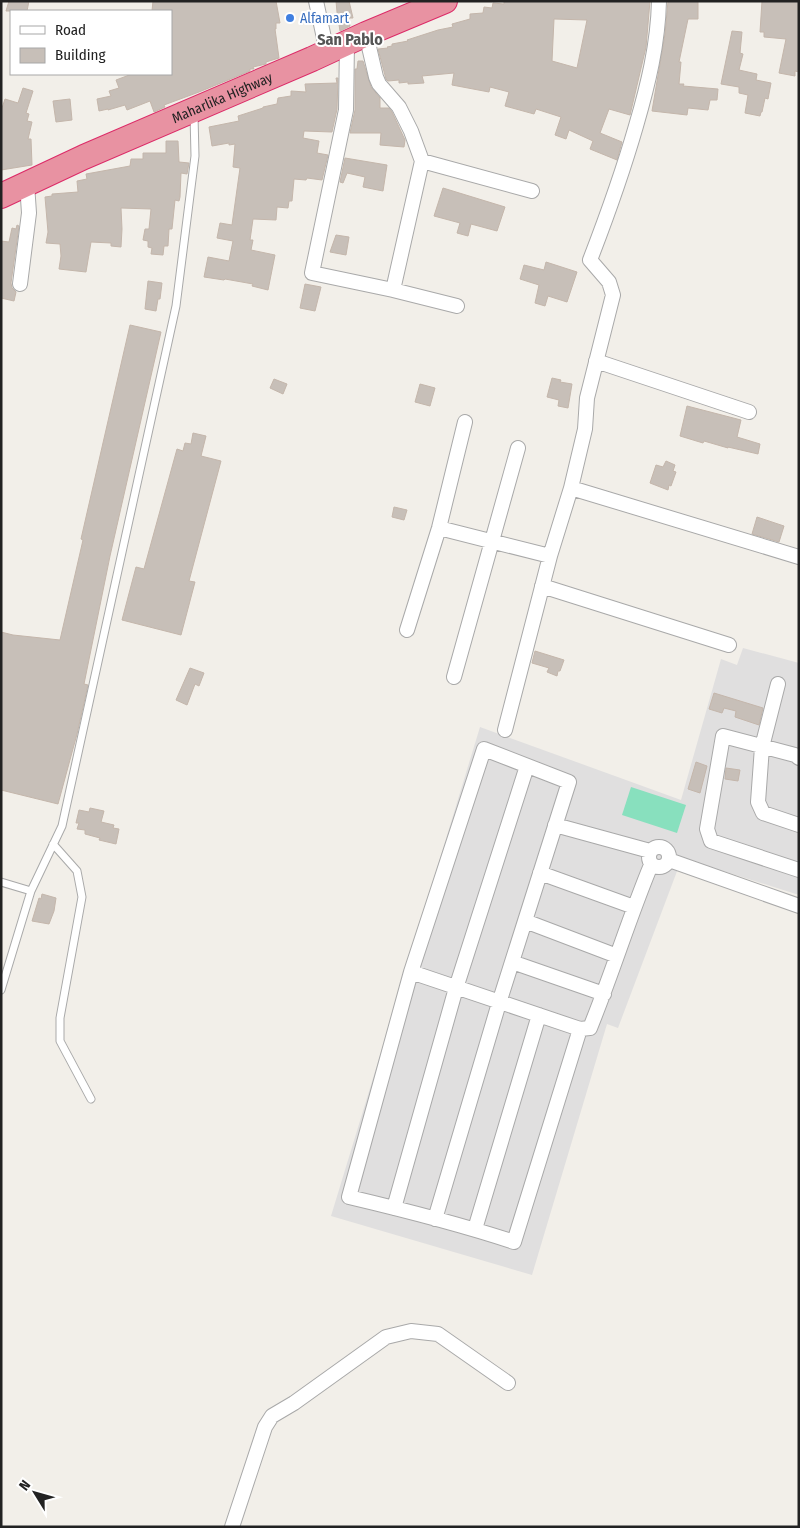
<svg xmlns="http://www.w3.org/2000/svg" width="800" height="1528" font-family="'Fira Sans Condensed',sans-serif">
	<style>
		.residential { fill: #e0dfdf }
		.pitch { fill: #88e0be }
		.building { fill: #c7bfb8; stroke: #c4b6ab; fill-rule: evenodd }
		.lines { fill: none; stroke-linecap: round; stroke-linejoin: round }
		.lane-casing { stroke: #a9a9a9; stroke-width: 9 }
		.street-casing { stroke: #a9a9a9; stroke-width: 16 }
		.highway-casing { stroke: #dc2a67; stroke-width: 26 }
		.lane { stroke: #fff; stroke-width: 7 }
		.street { stroke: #fff; stroke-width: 14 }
		.highway { stroke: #e892a2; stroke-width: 24 }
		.shop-dot { fill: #3f7fe0; stroke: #fff; stroke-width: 2 }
		.labels { text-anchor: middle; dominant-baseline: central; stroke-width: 4; stroke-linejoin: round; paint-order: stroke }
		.shop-label { font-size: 14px; fill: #366cbe; stroke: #fff; text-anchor: start }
		.street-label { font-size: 14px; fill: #222; stroke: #fff }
		.quarter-label { font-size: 16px; font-weight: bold; fill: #555; stroke: #fff }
	</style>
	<rect width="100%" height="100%" fill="#f2efe9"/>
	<path class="residential" d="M743 648 799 663V895L682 858 618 1028 607 1024 532 1275 331 1216 480 727 681 800 721 659 737 665Z"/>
	<path class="pitch" d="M631 787 686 805 677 833 622 815Z"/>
	<path class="building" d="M9 1H29L27 11H6Z
		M153 1H276L280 23H276V29H275L279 58 266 62V64L253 67 254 69H250V71L199 92 164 105 165 107 154 112 150 101 127 110 125 105 108 110V109L99 111 97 99 111 96 109 91 119 88 116 80 132 74H171V11H152Z
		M336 1H349L353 18H348L350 26 340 31 337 12Z
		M504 1H650L646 47 630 115 609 109 600 133 622 142 617 160 590 149 593 141 569 130 566 139 555 135 561 117 536 109 534 114 505 106 509 92 490 87 489 92 452 85 454 73 422 76 424 83 408 84V82L399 83V80L388 81 386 79 378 49 388 48 387 47 392 46V44L408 41 407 40 438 30 453 27 452 24 470 19V14L483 13 484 7 492 8 493 3 504 4ZM554 19 587 20 577 68 552 61Z
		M668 1H698V19H688L679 62H681L679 84H684L683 86 718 89 717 100H710L708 110 688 108 687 115 652 111 665 34Z
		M762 1H799V72L795 71V76L779 73 786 39 764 37V32H760Z
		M732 31 742 32 740 53 743 54 739 70 757 74 756 80 771 83 768 99 765 98 762 112H761L760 116 745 113 748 95 739 93V87L721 84Z
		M358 61H363L371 87 380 98V108H389L392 112 405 140 404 147 380 145 381 133H350L355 110V69H357Z
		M336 78H338L337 109 332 132 304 131 303 138 319 141 317 153 328 155 322 180 307 178 306 180 294 179 292 201H289L288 208 277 207 276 220 253 219 250 240H253L251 250 275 255 268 290 252 286 253 284 225 279 224 280 204 277 208 257 229 261 233 241 217 238 220 223 232 225 240 168 233 167 235 144 229 145V143L212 146 209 127 239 121 238 116 263 108V107L277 104 278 98 291 96V91L306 92 305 84 337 83Z
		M23 88 33 91 26 113 29 114 27 121 32 122 28 139H31L32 165 1 170V111L5 99 18 103Z
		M70 99 72 120 56 122 53 101Z
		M166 141H178L179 162 189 163 187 174 181 173 180 197 179 201 175 200 172 229H169L168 246H164L163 255 151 254 152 248 148 247V241L143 240 145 229H149L151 209 121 208 122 229 121 247 111 246V243L91 242 86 272 59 269 61 256 60 244 46 243 48 232 45 197 52 196V194L78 192 77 181 87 179 86 174 130 166 131 159H143V153H166Z
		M345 158 387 165 383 191 363 187 365 177 347 173 343 183 340 182Z
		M443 188 505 207 497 231 471 224 468 236 457 233 460 223 434 216Z
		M17 225 19 226 11 283 12 288 16 292 14 301 1 298V241L9 242 12 228 16 229Z
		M336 235 349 237 346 255 330 252Z
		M546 262 577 272 567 302 548 296 545 306 535 303 539 285 520 279 524 265 544 270Z
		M148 281 162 283 160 299H158L156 311 145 309Z
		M305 284 321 287 315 311 300 308Z
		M130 325 161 332 110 556 84 684 88 685 77 734 58 804 1 790V632L13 635 60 640 83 540 81 539Z
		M552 378 561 380 560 382 572 384 568 408 558 406 559 400 547 397Z
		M274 379 287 384 283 394 270 388Z
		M420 384 435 388 430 406 415 402Z
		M687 406 741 420 737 437 760 444 758 454 728 447V448L704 441 703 443 680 436Z
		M193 433 206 436 201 456 221 461 189 581 195 582 181 635 122 620 136 567 144 569 177 449 183 451 185 443 191 444Z
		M666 461 675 465 673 471 676 472 671 486 669 485 668 490 650 483 656 465 663 467Z
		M394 507 407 510 404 520 392 517Z
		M757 517 784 526 779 542 752 534Z
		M535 651 564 660 560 671H558L557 676 547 672 549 668 532 663Z
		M190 668 204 673 199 686 195 684 187 705 176 700Z
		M714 693 763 708 759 725 735 717 736 711 724 708 722 713 709 709Z
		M696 762 707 766 700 793 688 789Z
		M726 768 740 770 738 781 725 779Z
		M90 808 104 811 101 822 114 825 113 828 119 829 116 844 99 840 100 838 85 834V830L77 829 79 823H76L79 810 89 812Z
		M42 894 56 898 54 911 49 924 32 921 39 898 41 899Z"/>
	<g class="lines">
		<g class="lane-casing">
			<path id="lane" d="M53 844 77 871 82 897 60 1018V1041L91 1099
				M1 882 31 891 62 826 176 306 195 156 194 115
				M1 990 31 891"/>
		</g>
		<g class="street-casing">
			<path id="street" d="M316 1 327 52
				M366 34 376 77 379 84 399 107 411 131 422 161 393 290
				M347 43 346 110 312 273 393 290 457 306
				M422 161 532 191
				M20 284 29 213 27 184
				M596 361 749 412
				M571 488 799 557
				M439 528 550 556
				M542 586 729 645
				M407 630 439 528 465 422
				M454 677 518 448
				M778 684 762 747 758 802 763 813 799 825
				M505 730 550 556 571 488 585 429 587 398 613 295 609 282 590 260C607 216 623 171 636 126 648 85 658 44 659 1
				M799 758 795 755 723 736 707 829 711 841 799 870
				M555 825 650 851
				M649 857a10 10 0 1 1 20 0a10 10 0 1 1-20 0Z
				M669 860 799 906
				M540 873 634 907
				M525 921 617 956
				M512 962 604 994
				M411 972 580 1029 590 1028C612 974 629 918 651 865
				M394 1208 456 988 527 766
				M435 1219 499 1003 569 782 484 749 411 972 349 1197C404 1210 460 1224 514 1242L580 1029
				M475 1229 539 1015
				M232 1527 265 1427 272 1416 294 1403 386 1337 411 1331 438 1334 508 1383"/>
		</g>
		<g class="highway-casing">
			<g id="highway">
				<path id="s1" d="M1 196 84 157 312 59 366 34 445 1"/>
			</g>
		</g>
		<use href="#lane" class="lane"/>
		<use href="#street" class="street"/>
		<use href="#highway" class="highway"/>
	</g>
	<circle class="shop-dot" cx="290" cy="18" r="5"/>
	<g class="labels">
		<g class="shop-label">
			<text x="300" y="18">Alfamart</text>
		</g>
		<g class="street-label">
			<text stroke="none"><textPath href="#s1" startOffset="242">Maharlika Highway</textPath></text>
		</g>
		<g class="quarter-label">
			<text x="350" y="39">San Pablo</text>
		</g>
	</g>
	<rect width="800" height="1528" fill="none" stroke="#222222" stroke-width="5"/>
	<rect x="10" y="10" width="162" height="65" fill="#ffffff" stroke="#a7a7a7"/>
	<rect x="20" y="26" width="25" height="8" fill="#ffffff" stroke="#a7a7a7"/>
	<text x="55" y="35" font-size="15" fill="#222222">Road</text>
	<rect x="20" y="48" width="25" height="15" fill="#c7bfb8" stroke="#a7a7a7"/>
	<text x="55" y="60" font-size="15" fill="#222222">Building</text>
	<g transform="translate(35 1493) rotate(307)" stroke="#ffffff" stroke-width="4" paint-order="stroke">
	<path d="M0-4L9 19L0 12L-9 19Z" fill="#222222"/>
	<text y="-8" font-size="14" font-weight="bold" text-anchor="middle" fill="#222222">N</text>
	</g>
</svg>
